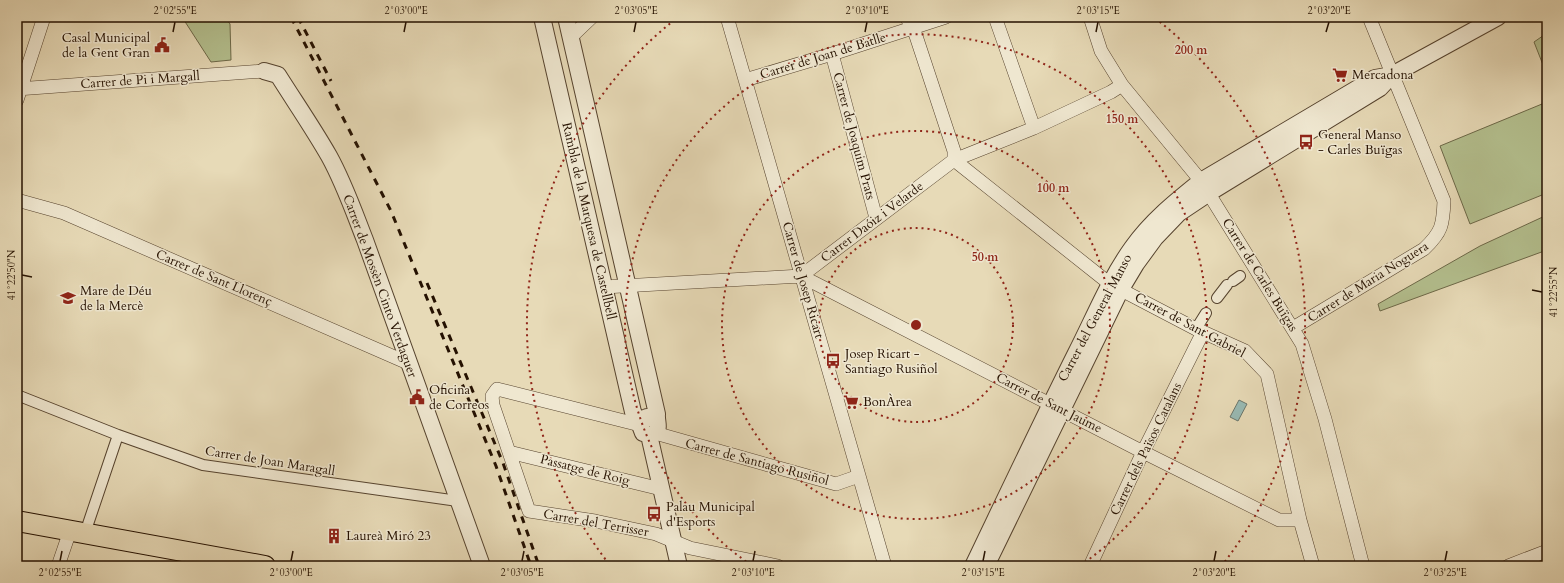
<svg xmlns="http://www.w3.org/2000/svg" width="1564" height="583" font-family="Cardo,serif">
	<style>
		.green { fill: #b4c08f; stroke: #6c6848 }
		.water { fill: #98bab4; stroke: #6a766c }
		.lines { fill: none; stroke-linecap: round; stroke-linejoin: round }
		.pedestrian-casing { stroke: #56432e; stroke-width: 12 }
		.minor-casing { stroke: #56432e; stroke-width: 14 }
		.tertiary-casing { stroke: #56432e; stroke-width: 18 }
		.primary-casing { stroke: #251101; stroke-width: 22 }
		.pedestrian { stroke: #efe7d0; stroke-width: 10 }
		.minor { stroke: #efe7d0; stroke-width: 13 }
		.tertiary { stroke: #efe7d0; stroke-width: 16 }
		.primary { stroke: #e7dab7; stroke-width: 20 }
		.rail { stroke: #251101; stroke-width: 3; stroke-dasharray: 7 7; stroke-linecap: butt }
		.ticks { fill: none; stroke: #251101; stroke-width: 1.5 }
		.ring { fill: none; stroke: #8f2418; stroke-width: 2; stroke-dasharray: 2 4 }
		.labels { text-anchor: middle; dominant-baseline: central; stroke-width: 3; stroke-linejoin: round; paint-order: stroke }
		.poi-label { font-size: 13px; fill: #251101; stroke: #efe7d0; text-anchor: start }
		.street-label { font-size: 13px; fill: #251101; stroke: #efe7d0 }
		.centre { fill: #8f2418; stroke: #efe7d0; stroke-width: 2 }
		.ring-label { font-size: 12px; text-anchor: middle; font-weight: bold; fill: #8f2418; stroke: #efe7d0; stroke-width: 3; stroke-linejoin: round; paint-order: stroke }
		.neatline { fill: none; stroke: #251101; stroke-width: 1.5 }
		.ticks-label { font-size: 10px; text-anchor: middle; fill: #251101 }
	</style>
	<rect width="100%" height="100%" fill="#e7dab7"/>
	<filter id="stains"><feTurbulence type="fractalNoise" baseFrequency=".005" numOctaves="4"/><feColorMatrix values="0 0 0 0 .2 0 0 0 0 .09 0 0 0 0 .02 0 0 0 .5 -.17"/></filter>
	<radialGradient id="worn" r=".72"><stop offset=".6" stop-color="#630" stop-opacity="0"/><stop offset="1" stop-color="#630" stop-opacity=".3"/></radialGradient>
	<path class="green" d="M182 17H225L230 24 231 60 211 62Z
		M1547 33V75L1534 42Z
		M1542 104 1547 115V193L1470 224 1440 146Z
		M1547 215V250L1380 311 1378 304 1480 246Z"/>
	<path class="water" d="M1239 400 1247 404 1238 421 1230 417Z"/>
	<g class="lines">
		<g class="pedestrian-casing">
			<path id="pedestrian" d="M1233 281 1240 276
				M1217 298 1227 285
				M1196 329 1206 313
				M17 395 118 435 203 465 458 501
				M85 533 118 435"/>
		</g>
		<g class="minor-casing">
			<path id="minor" d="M727 17 885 566
				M906 17 913 28 916 36 954 151V160
				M995 17 1034 128
				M1090 17 1101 51 1122 85 1201 181 1302 344 1325 419 1363 566
				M570 38 592 17
				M832 54 876 218
				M745 80 832 54 946 17
				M17 89 264 71
				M17 100 44 17
				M954 160 1110 284 1196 329 1245 351 1267 374 1300 520 1313 566
				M17 200 64 213 408 363
				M801 276 1143 452 1279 520H1300
				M604 287 801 276 954 160 1034 128 1111 92 1122 85
				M1293 328 1424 249C1442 232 1443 225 1444 201L1369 17
				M640 425 497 389 492 396 493 405 529 511 595 521 656 534 690 548 778 566
				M655 433 836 484 859 476
				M509 452 661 489
				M58 566 70 531
				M1090 566 1143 452 1203 332
				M1508 566 1547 551"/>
		</g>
		<g class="tertiary-casing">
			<path id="tertiary" d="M542 17 633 412 636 417 642 421
				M566 17 657 414C656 423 663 433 649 435L643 433 640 425 643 419 647 417 656 420
				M264 71 278 75C295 102 313 128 329 156 344 183 354 212 365 240L482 566
				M649 435 679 566
				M973 566C1007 495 1041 423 1076 353 1094 318 1109 280 1132 248 1151 221 1176 201 1201 181L1375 78 1392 75
				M986 566 1121 289 1136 264 1155 238 1179 213 1209 193 1380 88 1392 75 1498 17"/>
		</g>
		<g class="primary-casing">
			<path id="primary" d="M17 521 265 566"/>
		</g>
		<use href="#pedestrian" class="pedestrian"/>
		<use href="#minor" class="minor"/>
		<use href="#tertiary" class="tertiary"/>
		<use href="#primary" class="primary"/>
		<path class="rail" d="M291 17 391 211 496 466 531 566
			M298 17 331 81
			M427 283 503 463 539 566"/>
	</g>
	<path class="ticks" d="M173 32 175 22M404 32 406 22M634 32 636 22M865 32 867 22M1096 32 1098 22M1326 32 1329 22M22 275 32 277M1532 290 1542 292M60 561 62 551M291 561 293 551M522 561 524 551M753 561 755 551M983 561 985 551M1214 561 1216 551M1445 561 1447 551"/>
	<g class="ring">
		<circle cx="916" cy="325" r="97"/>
		<circle cx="916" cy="325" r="194"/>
		<path d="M751 565A291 291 0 1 1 1081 565"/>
		<path d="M609 564A389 389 0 0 1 677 18M1155 18A389 389 0 0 1 1223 564"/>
	</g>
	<defs>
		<g id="civic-bare" transform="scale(1.2)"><path d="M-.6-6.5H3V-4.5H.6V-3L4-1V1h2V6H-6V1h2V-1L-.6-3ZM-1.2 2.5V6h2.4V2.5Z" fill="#8f2418" stroke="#efe7d0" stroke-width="2.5" paint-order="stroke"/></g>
		<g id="supermarket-bare" transform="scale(1.2)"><path d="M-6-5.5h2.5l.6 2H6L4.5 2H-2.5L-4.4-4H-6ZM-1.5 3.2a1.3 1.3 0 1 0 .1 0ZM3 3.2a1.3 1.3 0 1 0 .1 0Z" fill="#8f2418" stroke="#efe7d0" stroke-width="2.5" paint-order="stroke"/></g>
		<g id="bus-bare" transform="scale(1.2)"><path d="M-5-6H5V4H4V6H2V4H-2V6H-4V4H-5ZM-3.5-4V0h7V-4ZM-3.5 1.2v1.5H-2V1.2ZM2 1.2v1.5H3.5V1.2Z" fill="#8f2418" stroke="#efe7d0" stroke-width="2.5" paint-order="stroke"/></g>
		<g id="school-bare" transform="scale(1.2)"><path d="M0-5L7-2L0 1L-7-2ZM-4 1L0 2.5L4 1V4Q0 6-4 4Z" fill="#8f2418" stroke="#efe7d0" stroke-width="2.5" paint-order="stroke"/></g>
		<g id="building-bare" transform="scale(1.2)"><path d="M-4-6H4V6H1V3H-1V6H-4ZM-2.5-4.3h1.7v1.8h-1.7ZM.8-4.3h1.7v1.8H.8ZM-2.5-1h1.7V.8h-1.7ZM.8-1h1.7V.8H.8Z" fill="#8f2418" stroke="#efe7d0" stroke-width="2.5" paint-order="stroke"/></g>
	</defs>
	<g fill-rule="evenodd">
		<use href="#civic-bare" x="162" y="45"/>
		<use href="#supermarket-bare" x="1340" y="75"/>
		<use href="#bus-bare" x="1306" y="142"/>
		<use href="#school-bare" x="68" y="298"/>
		<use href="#bus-bare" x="833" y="361"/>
		<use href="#civic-bare" x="417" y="397"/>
		<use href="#supermarket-bare" x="851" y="402"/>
		<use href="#bus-bare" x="654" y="514"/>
		<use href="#building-bare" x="334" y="536"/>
	</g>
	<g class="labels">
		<g class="poi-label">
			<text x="150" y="38" text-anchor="end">Casal Municipal<tspan x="150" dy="15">de la Gent Gran</tspan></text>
			<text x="1352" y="75">Mercadona</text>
			<text x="1318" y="135">General Manso<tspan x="1318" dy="15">- Carles Buïgas</tspan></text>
			<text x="80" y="291">Mare de Déu<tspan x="80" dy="15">de la Mercè</tspan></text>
			<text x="845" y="354">Josep Ricart -<tspan x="845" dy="15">Santiago Rusiñol</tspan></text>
			<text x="429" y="390">Oficina<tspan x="429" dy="15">de Correos</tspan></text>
			<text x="863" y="402">BonÀrea</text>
			<text x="666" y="507">Palau Municipal<tspan x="666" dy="15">d'Esports</tspan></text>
			<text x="346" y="536">Laureà Miró 23</text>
		</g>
		<g class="street-label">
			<text transform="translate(823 56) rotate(-17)">Carrer de Joan de Batlle</text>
			<text transform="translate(140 80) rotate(-4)">Carrer de Pi i Margall</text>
			<text transform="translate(854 136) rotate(75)">Carrer de Joaquim Prats</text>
			<text transform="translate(589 221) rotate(77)">Rambla de la Marquesa de Castellbell</text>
			<text transform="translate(872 222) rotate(-37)">Carrer Daóiz i Velarde</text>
			<text transform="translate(1260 275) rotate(58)">Carrer de Carles Buïgas</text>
			<text transform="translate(214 278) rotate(23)">Carrer de Sant Llorenç</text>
			<text transform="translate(803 280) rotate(74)">Carrer de Josep Ricart</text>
			<text transform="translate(1368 282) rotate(-32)">Carrer de Maria Noguera</text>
			<text transform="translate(380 286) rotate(70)">Carrer de Mossèn Cinto Verdaguer</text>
			<text transform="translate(1095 318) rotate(-62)">Carrer del General Manso</text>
			<text transform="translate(1190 325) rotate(28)">Carrer de Sant Gabriel</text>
			<text transform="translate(1049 403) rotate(27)">Carrer de Sant Jaume</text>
			<text transform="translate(1146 449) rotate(-64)">Carrer dels Països Catalans</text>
			<text transform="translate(270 461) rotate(9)">Carrer de Joan Maragall</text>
			<text transform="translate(757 462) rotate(15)">Carrer de Santiago Rusiñol</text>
			<text transform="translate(585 470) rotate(14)">Passatge de Roig</text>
			<text transform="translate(596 523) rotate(10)">Carrer del Terrisser</text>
		</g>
	</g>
	<circle cx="916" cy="325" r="6" class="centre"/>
	<g class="ring-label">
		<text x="1191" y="54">200 m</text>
		<text x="1122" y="123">150 m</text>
		<text x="1053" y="192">100 m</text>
		<text x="985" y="261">50 m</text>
	</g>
	<rect width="1564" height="583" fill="none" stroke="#e7dab7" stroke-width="44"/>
	<rect x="22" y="22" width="1520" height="539" class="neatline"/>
	<g class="ticks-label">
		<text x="175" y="14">2°02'55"E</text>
		<text x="406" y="14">2°03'00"E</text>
		<text x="636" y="14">2°03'05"E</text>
		<text x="867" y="14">2°03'10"E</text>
		<text x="1098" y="14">2°03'15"E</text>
		<text x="1329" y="14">2°03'20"E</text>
		<text transform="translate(11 275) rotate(-90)" y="4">41°22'50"N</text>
		<text transform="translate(1553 292) rotate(-90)" y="4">41°22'55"N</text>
		<text x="60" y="576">2°02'55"E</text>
		<text x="291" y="576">2°03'00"E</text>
		<text x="522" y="576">2°03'05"E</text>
		<text x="753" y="576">2°03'10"E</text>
		<text x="983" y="576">2°03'15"E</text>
		<text x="1214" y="576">2°03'20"E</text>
		<text x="1445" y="576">2°03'25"E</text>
	</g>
	<rect width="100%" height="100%" filter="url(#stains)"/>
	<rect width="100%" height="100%" fill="url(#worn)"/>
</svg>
